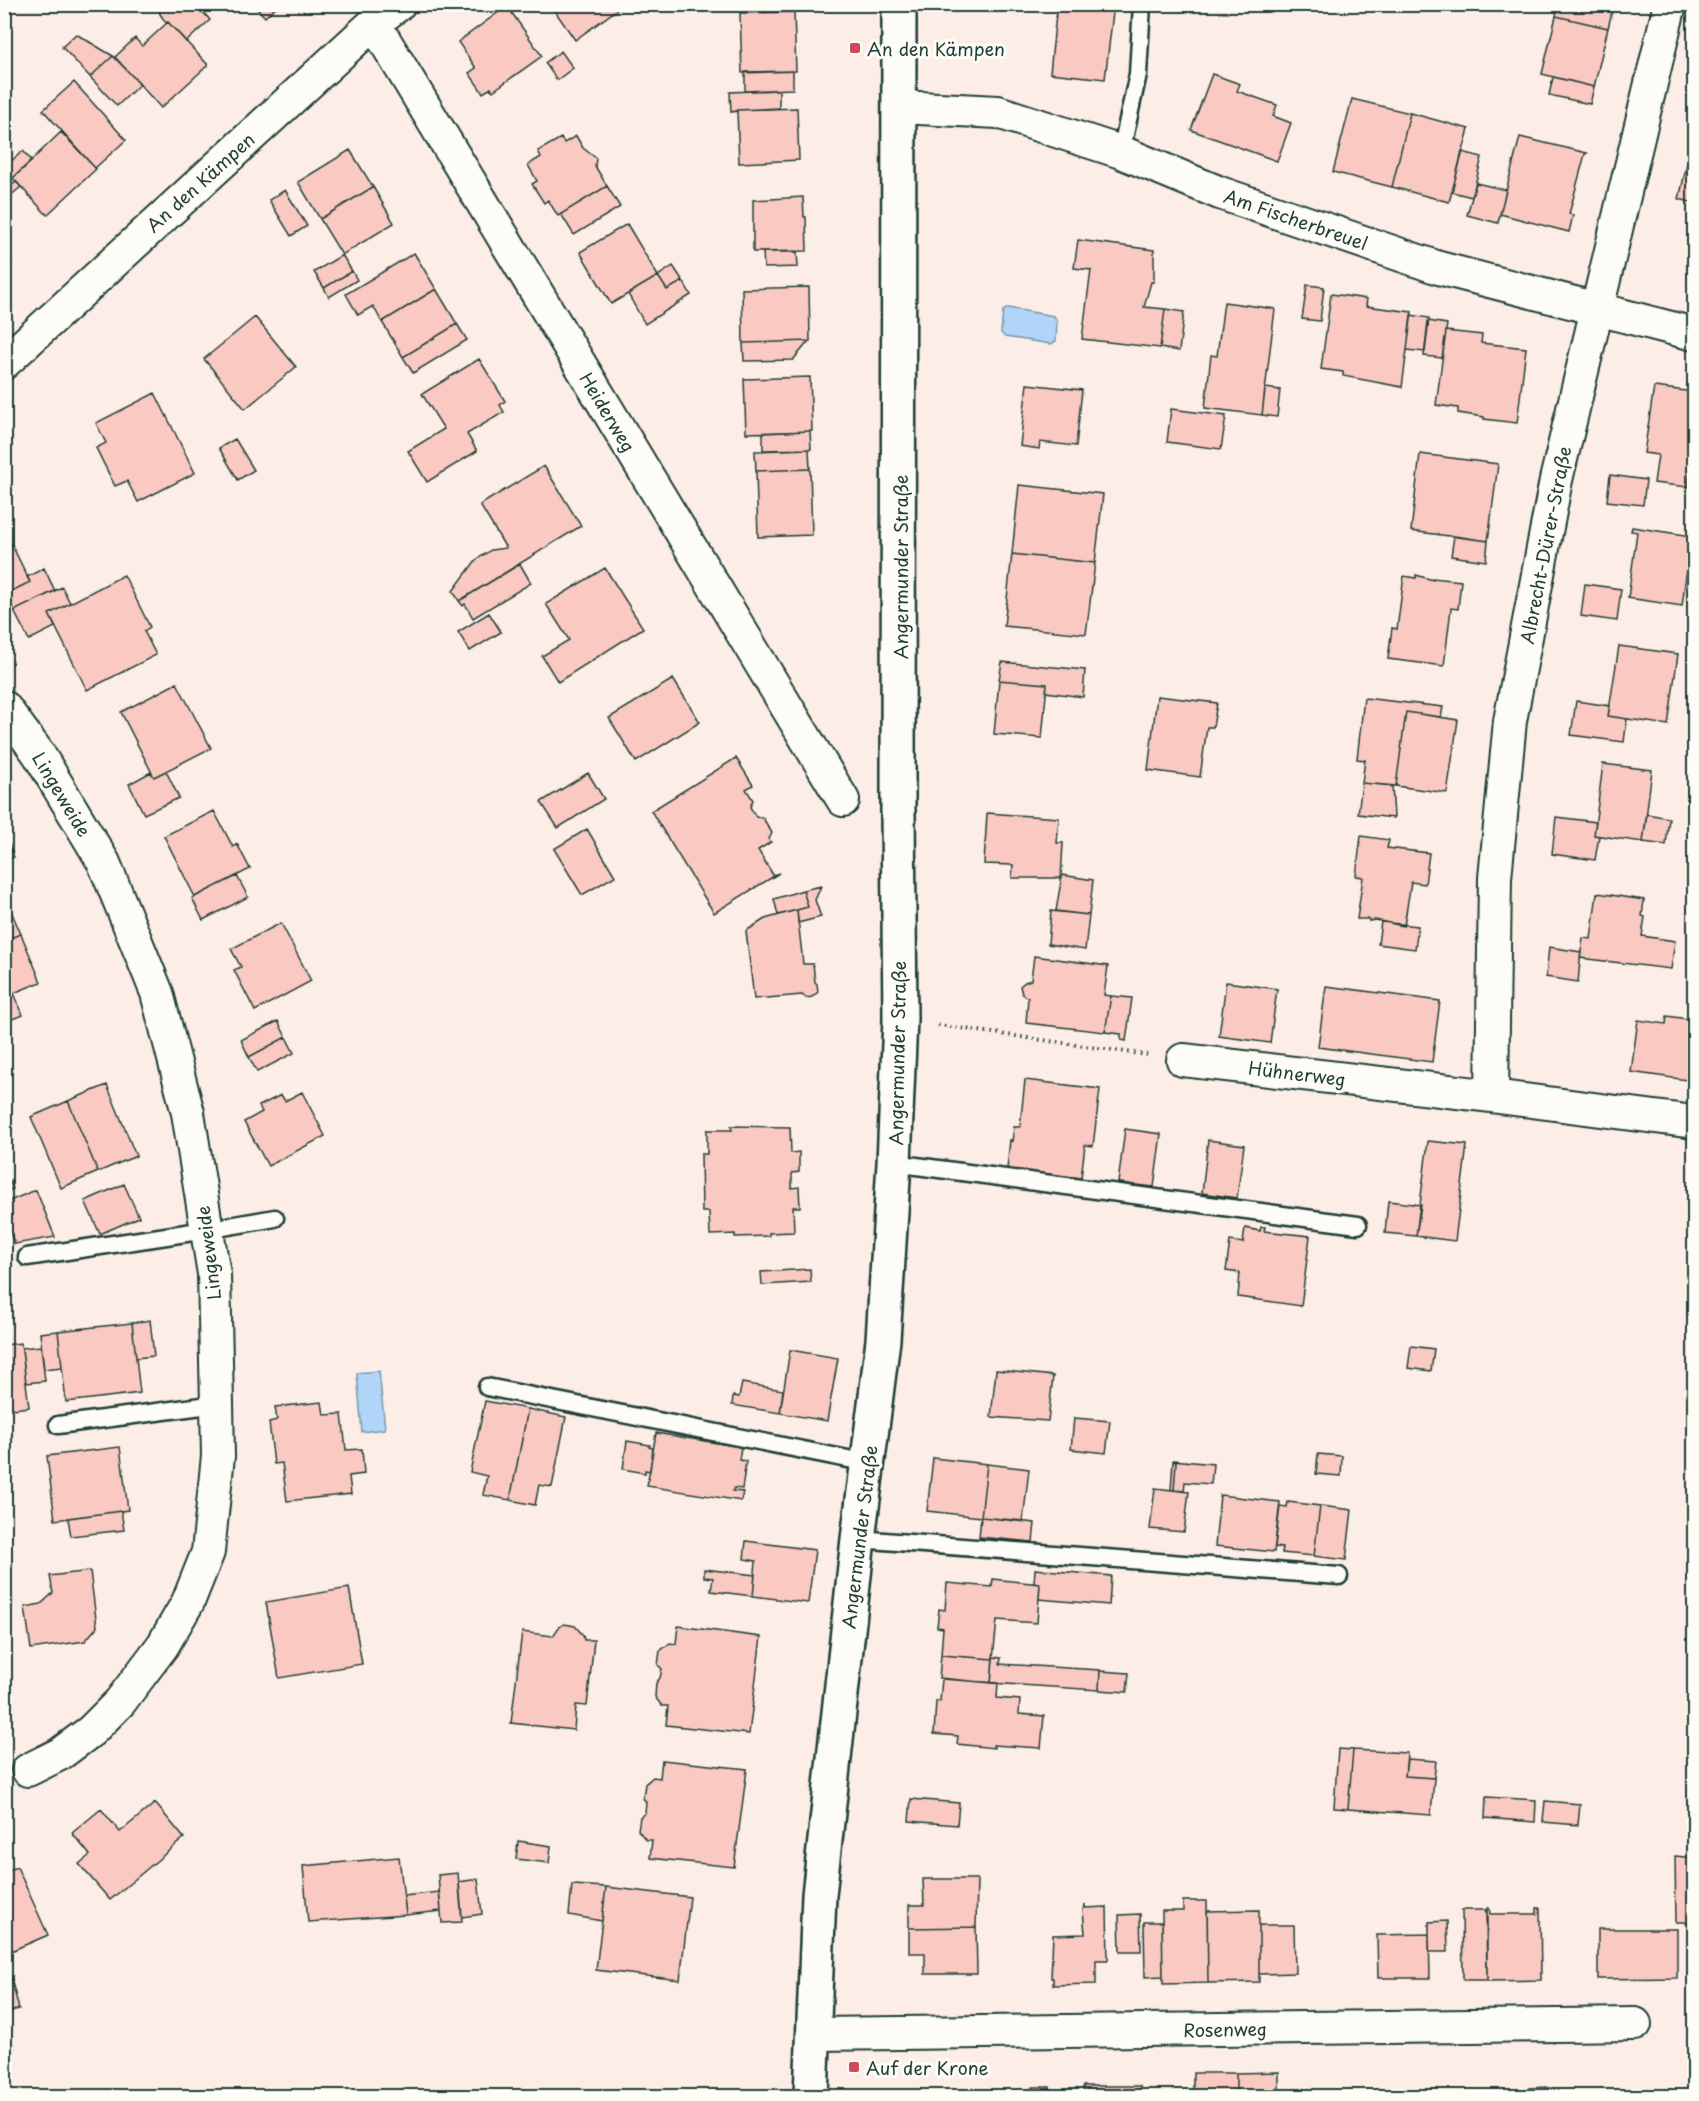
<svg xmlns="http://www.w3.org/2000/svg" width="1699" height="2101" font-family="'Playpen Sans',sans-serif">
	<style>
		.water { fill: #b0d5f9; stroke: #7698aa; stroke-width: 1.5 }
		.building { fill: #facac2; stroke: #1f3d34; stroke-width: 1.5 }
		.lines { fill: none; stroke-linecap: round; stroke-linejoin: round }
		.service-casing { stroke: #1f3d34; stroke-width: 21 }
		.minor-casing { stroke: #1f3d34; stroke-width: 36 }
		.secondary-casing { stroke: #1f3d34; stroke-width: 38 }
		.path { stroke: #1f3d34; stroke-width: 4; stroke-dasharray: 1.5 4.5; stroke-linecap: butt }
		.service { stroke: #fdfcf7; stroke-width: 16 }
		.minor { stroke: #fdfcf7; stroke-width: 32 }
		.secondary { stroke: #fdfcf7; stroke-width: 33 }
		.poi-dot { fill: #d1495b; stroke: #fdfcf7; stroke-width: 2 }
		.labels { text-anchor: middle; dominant-baseline: central; stroke-width: 6; stroke-linejoin: round; paint-order: stroke }
		.poi-label { font-size: 18px; fill: #1f3d34; stroke: #fdfcf7; text-anchor: start }
		.street-label { font-size: 18px; fill: #1f3d34; stroke: #fdfcf7 }
	</style>
	<rect width="100%" height="100%" fill="#fcede7"/>
	<filter id="ink" filterUnits="userSpaceOnUse"><feTurbulence type="fractalNoise" baseFrequency=".0167" numOctaves="2"/><feDisplacementMap in="SourceGraphic" scale="12" xChannelSelector="R" yChannelSelector="G"/><feConvolveMatrix kernelMatrix="1 2 1 2 8 2 1 2 1" color-interpolation-filters="sRGB"/></filter>
	<g filter="url(#ink)">
		<path class="water" d="M1008 308 1054 316 1057 321 1056 341 1051 344 1005 337 1001 333 1003 311Z
			M379 1371 385 1429 362 1432 357 1373Z"/>
		<path class="building" d="M159 4H196L210 20 186 42 168 22 166 23 160 14Z
			M253 4H279L265 17Z
			M550 4H616L619 8 575 40Z
			M1057 4H1114L1105 79 1050 73Z
			M1558 4H1614L1608 28 1556 16Z
			M507 6 542 56 493 91 491 88 483 93 469 73 476 68 458 42Z
			M794 12 796 71 742 73 740 13Z
			M1556 16 1608 28 1594 87 1542 74Z
			M168 22 208 65 161 108 115 57 135 38 142 46Z
			M76 34 113 56 90 77 62 47Z
			M561 51 573 68 557 80 545 63Z
			M113 56 140 84 117 106 90 77Z
			M793 71V89L745 91V72Z
			M1212 74 1240 84 1237 91 1277 105 1273 116 1291 123 1277 161 1191 130Z
			M1553 77 1594 87 1590 104 1549 95Z
			M74 82 126 140 95 168 43 110Z
			M779 90V108L737 110V111L731 112 730 92Z
			M1352 99 1410 113 1392 187 1333 172Z
			M797 108 799 160 739 163 737 110Z
			M1410 113 1469 129 1449 202 1392 187Z
			M61 132 96 169 47 215 13 178Z
			M576 136 583 148 596 158 595 166 607 186 558 216 548 200 544 203 532 184 537 181 528 165 541 157 538 151 561 138 564 143Z
			M1520 137 1587 153 1585 154 1569 214 1573 215 1569 232 1500 214Z
			M350 150 373 187 320 219 298 182Z
			M23 151 32 161 13 178 4 167Z
			M1462 152 1482 157 1472 197 1452 192Z
			M1687 164 1694 166V203L1679 199Z
			M4 179 11 186 16 182 21 187 4 201Z
			M1476 183 1506 190 1498 223 1467 215Z
			M607 186 620 207 574 235 561 214Z
			M373 187 394 223 342 255 320 219Z
			M285 190 307 226 291 236 269 200Z
			M803 197 804 217H806L807 251 753 252V200Z
			M627 224 658 276 611 304 580 252Z
			M1078 240 1154 250V282H1151L1144 307 1165 309 1160 348 1082 339 1091 270 1074 268Z
			M4 252 12 261 4 268Z
			M763 252H797L798 267 764 268Z
			M414 253 436 289 382 322 373 306 358 315 346 294Z
			M342 255 352 271 324 288 314 272Z
			M673 266 683 281 667 290 658 276Z
			M352 271 357 280 329 297 324 288Z
			M658 276 667 290 683 281 691 295 645 324 628 294Z
			M1307 285 1324 287 1320 321 1302 319Z
			M809 287 810 341 743 343 742 289Z
			M436 289 457 324 403 357 382 322Z
			M1331 294 1367 299 1366 306 1412 312 1402 387 1343 376V372L1321 369Z
			M1224 302 1275 309 1262 415 1205 408 1211 355 1217 356Z
			M1165 309 1184 312 1179 351 1160 348Z
			M1411 315 1429 318 1425 352 1407 350Z
			M255 317 296 367 245 409 204 359Z
			M1428 321 1447 324 1442 358 1424 356Z
			M457 324 467 340 413 373 403 357Z
			M1446 331 1482 335 1481 343 1526 348 1517 423 1484 419V417L1458 413V408L1436 405Z
			M809 341 793 360 744 361 743 343Z
			M479 359 505 401 500 405 504 412 467 434 477 451 427 482 408 451 444 429 422 394Z
			M810 377 812 431 746 433 744 379Z
			M1027 384 1082 390 1076 446 1040 442 1039 449 1020 446Z
			M1654 387 1694 392V437L1688 487 1654 483 1658 455 1644 453Z
			M1265 388 1280 390 1277 417 1262 415Z
			M155 393 195 473 138 502 127 481 115 486 96 448 106 443 96 423Z
			M1171 409 1226 416 1221 449 1167 442Z
			M810 431 811 449 763 450V433Z
			M1694 437V488L1688 487Z
			M235 439 254 470 238 480 219 448Z
			M809 449 810 469 756 471 755 451Z
			M1420 454 1498 464 1488 541 1411 531Z
			M544 466 581 526 459 601 453 591 476 560 491 550 506 548 480 505Z
			M810 469 812 535 758 537 756 471Z
			M1610 475 1646 480 1643 505 1607 501Z
			M1019 485 1103 494 1095 563 1012 554Z
			M1632 527 1691 536 1682 606 1628 598 1637 532 1631 531Z
			M1454 536 1488 541 1486 561 1451 556Z
			M10 541 30 582 4 595V544Z
			M1012 554 1095 563 1086 634 1004 626Z
			M520 564 531 583 473 618 465 604 463 606 459 601Z
			M44 568 55 591 14 611 5 594 30 582 27 577Z
			M605 568 643 628 558 682 542 656 569 640 546 604Z
			M124 575 150 627 144 631 156 655 87 690 49 614Z
			M1416 575 1433 580V578L1461 581 1458 609 1451 608 1444 666 1388 659 1392 628 1397 629 1404 576 1416 578Z
			M1585 584 1621 589 1617 621 1581 616Z
			M62 587 70 603 49 614 55 627 29 640 14 611Z
			M489 613 501 632 470 651 458 632Z
			M1619 646 1678 654 1668 725 1608 716Z
			M1002 662 1085 670 1083 697 1046 692 1047 684 999 680Z
			M673 679 700 722 636 762 609 718Z
			M999 680 1047 684 1042 738 994 734Z
			M177 683 211 748 154 777 121 712Z
			M1157 696 1217 703 1213 727H1207L1200 777 1148 770Z
			M1364 698 1443 707 1441 717 1406 712 1396 786 1362 783 1365 760 1357 759Z
			M1576 701 1610 706 1608 716 1627 719 1624 742 1571 735Z
			M1406 712 1458 720 1447 793 1396 786Z
			M736 758 753 785 746 789 753 800 750 807 756 817 763 818 772 833 769 839 771 842 758 850 773 875 779 873 714 913 651 811Z
			M1603 764 1652 770 1643 842 1594 835Z
			M166 771 179 798 144 814 129 784 151 772 154 777Z
			M588 773 604 799 558 828 541 802Z
			M1362 783 1392 786 1394 818 1358 814Z
			M214 811 233 847 237 844 250 869 195 897 164 836Z
			M987 813 1059 818 1057 843H1063L1061 878H1012L1013 865 984 864Z
			M1647 814 1669 818 1666 845 1643 842Z
			M1556 817 1596 822 1594 835 1599 836 1595 860 1552 854Z
			M587 829 615 876 582 895 554 849Z
			M6 836 14 857 4 861V837Z
			M1361 836 1389 840 1387 848 1429 853 1425 884 1411 882 1404 926 1375 920 1369 921V919H1357L1363 877 1356 876Z
			M1062 875 1093 880 1089 915 1056 911Z
			M237 876 248 897 203 920 192 898Z
			M821 886 815 900 821 917 798 923 797 910 808 907 803 890Z
			M803 890 808 907 778 915 774 899Z
			M1597 893 1644 900 1642 916 1645 917 1642 936 1675 941 1671 969 1580 958 1583 938 1591 939Z
			M4 895 21 934 4 940Z
			M797 910 803 964H813L815 982 817 984 818 992 812 997 806 998 802 995 754 999 746 931 765 919Z
			M1051 911 1089 915 1085 950 1048 944Z
			M1381 922 1418 926 1415 949 1378 944Z
			M281 923 311 981 255 1011 234 970 241 967 231 949Z
			M21 934 41 982 4 997V940Z
			M1549 947 1581 952 1578 982 1546 977Z
			M1034 956 1108 966 1104 995 1111 996 1105 1032 1026 1023 1028 998 1022 994 1020 986 1025 982 1031 980Z
			M1226 982 1277 989 1270 1043 1219 1036Z
			M1326 986 1440 1001 1432 1062 1318 1047Z
			M14 993 23 1015 4 1022V997Z
			M1111 996 1132 998 1126 1041 1121 1040V1034L1105 1032Z
			M1667 1016 1694 1020V1081L1631 1072 1638 1020 1666 1024Z
			M278 1021 286 1037 249 1057 241 1040Z
			M286 1037 294 1053 257 1072 249 1057Z
			M1025 1080 1100 1089 1093 1146 1085 1145 1081 1178 1007 1169 1010 1140 1012 1141 1014 1127H1020Z
			M107 1085 136 1156 98 1172 68 1101Z
			M302 1092 325 1136 268 1166 244 1122 262 1112 259 1106 281 1095 285 1101Z
			M68 1101 98 1172 61 1188 31 1117Z
			M731 1126 790 1127 791 1153 799 1152V1172L792 1173V1188L799 1187 800 1207H793L794 1232 769 1233V1236L735 1237V1234L710 1235 709 1212H702L701 1154H707V1130H732Z
			M1125 1129 1161 1134 1154 1187 1118 1183Z
			M1208 1140 1244 1145 1237 1198 1202 1193Z
			M1428 1141 1467 1145 1455 1241 1416 1236Z
			M4 1168 13 1189 4 1192Z
			M124 1184 139 1217 100 1234 85 1201Z
			M36 1190 55 1237 15 1244 4 1220V1203Z
			M1388 1201 1421 1205 1416 1236 1385 1233Z
			M1261 1227H1265L1264 1231 1310 1236 1301 1306 1238 1297 1240 1273 1226 1271 1230 1241 1243 1243 1245 1228 1260 1231Z
			M810 1269 811 1282 762 1285 761 1272Z
			M150 1320 154 1356 136 1358 132 1323Z
			M132 1323 140 1393 66 1402 58 1331Z
			M58 1331 62 1367 44 1369 40 1333Z
			M21 1343 29 1407 4 1410V1345Z
			M41 1346 45 1381 26 1383 22 1348Z
			M1411 1346 1434 1349 1431 1371 1408 1368Z
			M790 1350 838 1358 827 1421 780 1413Z
			M996 1370 1053 1376 1048 1421 991 1417Z
			M742 1383 783 1390 780 1413 732 1405 733 1396 739 1397Z
			M485 1401 528 1409 510 1500 483 1495 487 1476 470 1472Z
			M322 1402 324 1415 342 1414 346 1450 362 1449 364 1474 349 1476 351 1494 287 1501 282 1463 274 1464 269 1422 277 1420 275 1407Z
			M528 1409 566 1417 552 1487 539 1485 535 1505 510 1500Z
			M1074 1418 1110 1421 1106 1453 1071 1449Z
			M656 1433 741 1447 739 1460 746 1461 742 1489 734 1488 733 1491 743 1492 741 1501 647 1486Z
			M627 1441 650 1445 649 1447 653 1448 650 1471 645 1470V1473L623 1469Z
			M120 1447 128 1510 55 1520 47 1456Z
			M1318 1454 1342 1456 1341 1476 1316 1474Z
			M933 1458 987 1464 981 1517 927 1511Z
			M1173 1460 1213 1464 1211 1484 1185 1482 1184 1491 1174 1490 1176 1462Z
			M1173 1461 1176 1462 1174 1490H1171Z
			M987 1464 1029 1469 1023 1521 981 1517Z
			M1155 1488 1189 1492 1184 1532 1150 1529Z
			M1220 1495 1280 1502 1274 1552 1215 1546Z
			M1288 1502 1320 1506 1314 1556 1282 1553V1548L1275 1547 1280 1506 1287 1507Z
			M1320 1506 1352 1510 1346 1560 1314 1556Z
			M121 1511 124 1530 71 1536 68 1518Z
			M981 1517 1035 1523 1033 1542 979 1537Z
			M746 1541 815 1550 808 1603 753 1596 756 1561 744 1559Z
			M704 1569 755 1575 753 1596 711 1591 713 1578 704 1577Z
			M1035 1569 1111 1576 1109 1605 1039 1599 1040 1584 1034 1583Z
			M90 1571 97 1627 85 1641 31 1649 25 1607 41 1604 53 1593 50 1576Z
			M993 1579 1040 1584 1037 1623 997 1620 993 1659 941 1655 943 1628 937 1627 939 1609 945 1610 947 1583 992 1587Z
			M349 1588 362 1664 279 1678 266 1602Z
			M564 1624 575 1626 583 1635 584 1640H594L587 1706 576 1705 574 1730 511 1723 522 1632 553 1636 559 1627Z
			M678 1626 761 1637 749 1734 666 1725 668 1706H662L655 1697 656 1683 660 1678 662 1669 658 1665 660 1651 670 1643 676 1644Z
			M941 1655 993 1659 991 1683 939 1678Z
			M993 1657 1001 1658 1000 1664 1100 1670 1099 1690 991 1683Z
			M1100 1671 1129 1673 1127 1692 1099 1690Z
			M942 1679 998 1683 997 1698 1020 1700 1019 1714 1044 1716 1041 1748 993 1745 994 1748 957 1744 958 1736 934 1734 936 1701H940Z
			M1338 1749 1353 1750 1348 1809 1334 1808Z
			M1353 1750 1407 1753 1405 1776 1434 1778 1431 1815 1348 1809Z
			M1407 1759 1436 1761 1434 1778 1405 1776Z
			M662 1760 747 1769 734 1867 650 1858 652 1840H646L638 1830 640 1817 645 1813 646 1802 643 1798 645 1784 653 1777 660 1778Z
			M1486 1797 1536 1800 1535 1822 1485 1818Z
			M911 1799 959 1803 957 1825 909 1821Z
			M1545 1801 1580 1804 1578 1825 1543 1822Z
			M155 1803 184 1838 110 1900 79 1864 90 1855 72 1833 101 1809 120 1832Z
			M518 1841 551 1846 549 1863 516 1859Z
			M1675 1856 1694 1858V1922H1676Z
			M399 1857 406 1915 308 1922 303 1866Z
			M17 1867 48 1935 4 1954V1872Z
			M458 1873 462 1922 442 1923 438 1875Z
			M478 1879 482 1914 462 1917 459 1882Z
			M923 1879H977L976 1927 909 1928V1905H924Z
			M572 1885 606 1887 602 1921 569 1915Z
			M606 1887 690 1897 680 1980 596 1970Z
			M439 1892 441 1911 406 1915 404 1896Z
			M1183 1901H1207L1208 1983 1163 1984 1162 1911H1183Z
			M1085 1904V1908L1107 1907 1108 1960H1096V1984L1053 1985V1978H1051L1053 1935 1085 1934 1083 1909Z
			M1487 1908H1489L1490 1914H1537V1908H1540L1541 1980 1487 1981Z
			M1259 1910V1982L1208 1983 1207 1911Z
			M1462 1910H1486L1487 1980H1463Z
			M1140 1914 1141 1951H1120L1119 1915Z
			M1447 1921 1448 1952H1429V1922Z
			M1144 1922H1162L1163 1976 1145 1977Z
			M1259 1925H1294L1295 1973 1259 1974Z
			M976 1927 977 1974H925V1953H909V1928Z
			M1598 1929H1677V1978L1598 1979Z
			M1429 1934 1430 1978H1378L1377 1935Z
			M10 1974 19 2009 4 2013V1976Z
			M1279 2072V2096H1236V2073Z
			M1193 2073H1236V2096H1193Z
			M1083 2086H1140V2096H1084Z
			M1032 2087H1050V2096H1032Z
			M1547 2087V2096H1529V2088Z
			M1386 2095H1428V2096H1386Z"/>
		<g class="lines">
			<g class="service-casing">
				<path id="service" d="M1121 152 1138 74 1142 4
					M894 1163 1358 1225
					M27 1257 206 1230 275 1218
					M487 1387 868 1463
					M58 1425 217 1404
					M858 1539 1339 1576"/>
			</g>
			<g class="minor-casing">
				<path id="minor" d="M374 23 843 800
					M899 107 998 112 1121 152 1220 193 1439 268 1694 334
					M4 363 374 23 399 4
					M4 707 38 753 104 863 157 993 188 1113 214 1274 217 1404 218 1456 208 1552 188 1602 163 1645 120 1702 91 1731 60 1754 28 1770
					M1183 1060 1492 1096 1694 1122
					M1492 1096 1495 878 1510 721 1556 480 1670 4
					M815 2034 1635 2024"/>
			</g>
			<g class="secondary-casing">
				<path id="secondary" d="M811 2096 819 1895 858 1539 883 1340 894 1163 900 1019 898 812 899 4"/>
			</g>
			<path class="path" d="M938 1025 1147 1055"/>
			<use href="#service" class="service"/>
			<use href="#minor" class="minor"/>
			<use href="#secondary" class="secondary"/>
		</g>
	</g>
	<g class="poi-dot">
		<rect x="849" y="42" width="12" height="12" rx="3"/>
		<rect x="848" y="2061" width="12" height="12" rx="3"/>
	</g>
	<g class="labels">
		<g class="poi-label">
			<text x="867" y="48">An den Kämpen</text>
			<text x="866" y="2067">Auf der Krone</text>
		</g>
		<g class="street-label">
			<text transform="translate(200 182) rotate(-42)">An den Kämpen</text>
			<text transform="translate(1296 219) rotate(19)">Am Fischerbreuel</text>
			<text transform="translate(608 412) rotate(59)">Heiderweg</text>
			<text transform="translate(1545 545) rotate(-79)">Albrecht-Dürer-Straße</text>
			<text transform="translate(900 567) rotate(-90)">Angermunder Straße</text>
			<text transform="translate(62 794) rotate(59)">Lingeweide</text>
			<text transform="translate(897 1053) rotate(-89)">Angermunder Straße</text>
			<text transform="translate(1297 1073) rotate(7)">Hühnerweg</text>
			<text transform="translate(208 1253) rotate(-97)">Lingeweide</text>
			<text transform="translate(859 1537) rotate(-83)">Angermunder Straße</text>
			<text transform="translate(1225 2029) rotate(-1)">Rosenweg</text>
		</g>
	</g>
	<rect width="1699" height="2101" fill="none" stroke="#fdfcf7" stroke-width="24"/>
	<rect x="12" y="12" width="1675" height="2077" fill="none" stroke="#1f3d34" stroke-width="2" filter="url(#ink)"/>
</svg>
